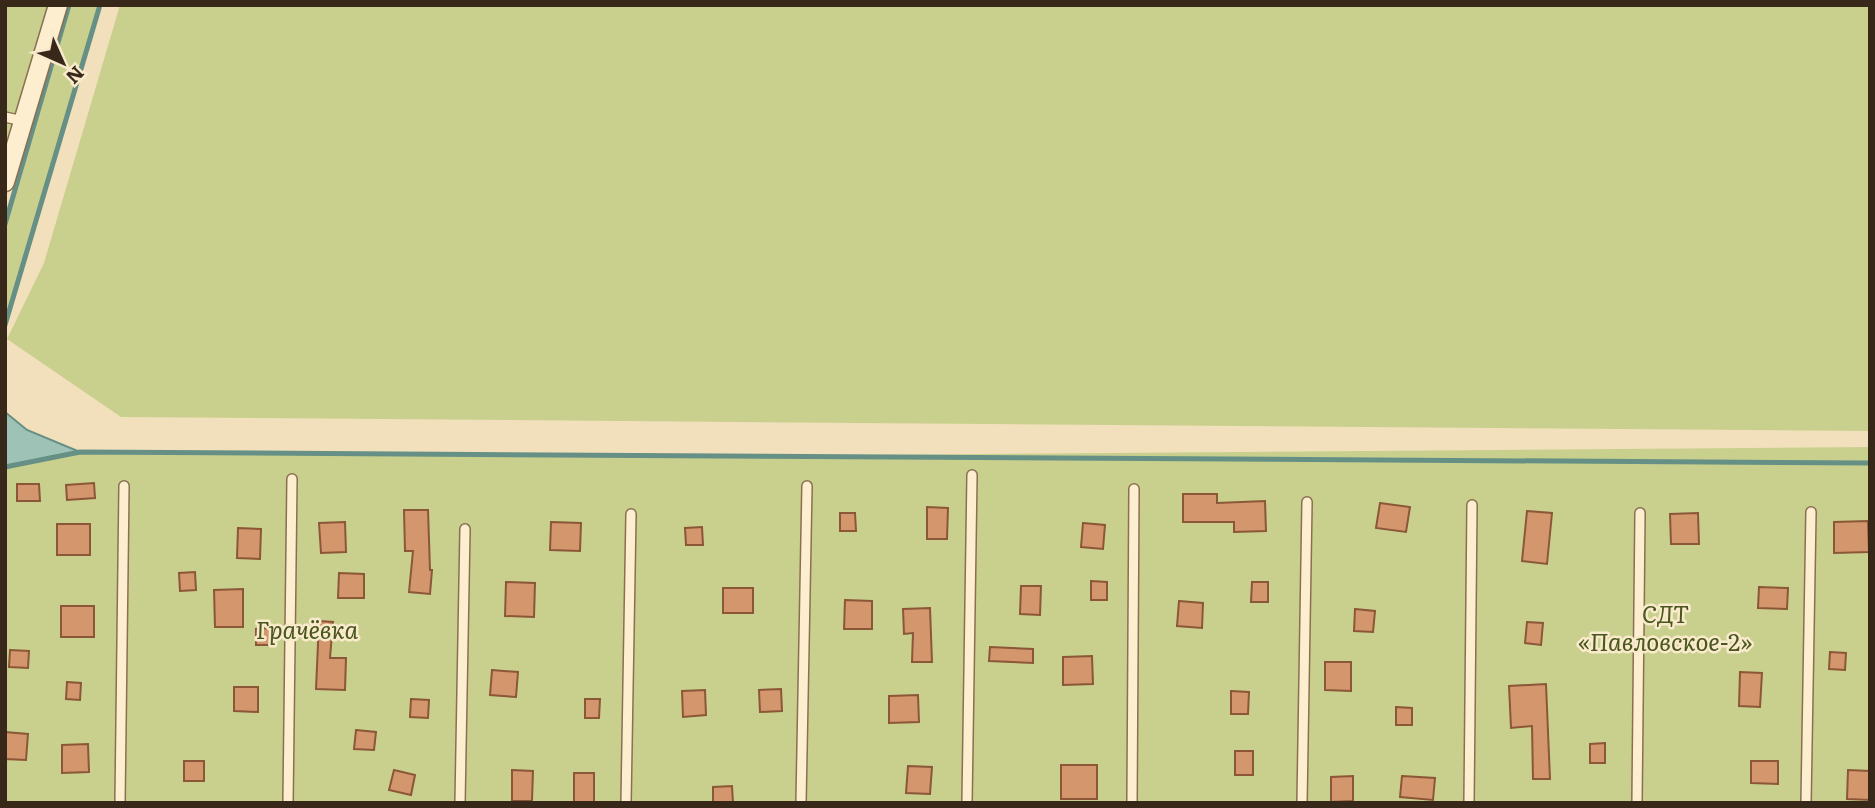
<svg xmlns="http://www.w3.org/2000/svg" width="1875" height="808" font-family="Literata,serif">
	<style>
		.green { fill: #c9d08e }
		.water { fill: #9fc2b7; stroke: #669085; stroke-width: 2 }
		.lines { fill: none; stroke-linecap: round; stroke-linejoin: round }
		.stream { stroke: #669085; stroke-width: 5 }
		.building { fill: #d3966d; stroke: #8b5737; stroke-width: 2 }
		.service-casing { stroke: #8a6f53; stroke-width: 12 }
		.minor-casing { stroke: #8a6f53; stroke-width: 21 }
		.service { stroke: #fceece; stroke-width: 9 }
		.minor { stroke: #fceece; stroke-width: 18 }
		.labels { text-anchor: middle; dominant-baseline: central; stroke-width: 5; stroke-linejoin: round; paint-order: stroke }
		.park-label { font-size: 24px; font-style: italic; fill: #49561e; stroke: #f8eacb }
	</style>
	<rect width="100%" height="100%" fill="#f1e0bb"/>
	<path class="green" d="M5 5H59L5 192Z
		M69 5H100L5 325V224Z
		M120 5H1870V431L121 417 7 339 44 263Z
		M1870 447V803H5V461H36L80 452 739 456Z"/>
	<path class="water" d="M5 412 27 430 80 452 5 467Z"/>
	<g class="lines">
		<path class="stream" d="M5 224 69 5
			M5 325 100 5
			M5 467 80 452 1870 463"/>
	</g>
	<path class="building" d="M94 483 95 498 67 500 66 485Z
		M17 484H39L40 501H17Z
		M1183 494H1217V503L1265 501 1266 531 1234 532V522H1183Z
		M1380 503 1410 507 1406 532 1376 528Z
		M927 507 948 508 947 539H927Z
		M404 510H428L430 570H432L430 594 409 592 413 551H405Z
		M1527 511 1552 513 1547 564 1522 561Z
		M840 513H855L856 531H840Z
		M1698 513 1699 544H1671L1670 514Z
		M1868 521 1869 552 1834 553V522Z
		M345 522 346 552 321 553 319 523Z
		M551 522 581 523 580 551 550 550Z
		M1083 523 1105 525 1103 549 1081 547Z
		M57 524H90V555H57Z
		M702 527 703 545H686L685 528Z
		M238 528 261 529 260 559 237 558Z
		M195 572 196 590 180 591 179 573Z
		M339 573 364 574V598H338Z
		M1091 581 1107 582V600H1091Z
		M506 582 535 583 534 617 505 616Z
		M1252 582H1268V602H1251Z
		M1021 586H1041L1040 615 1020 614Z
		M1759 587 1788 588 1787 609 1758 608Z
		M723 588H753V613H723Z
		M243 589V627H215L214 590Z
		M845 600 872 601V629H844Z
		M1179 601 1203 603 1202 628 1177 626Z
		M61 606H94V637H61Z
		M930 608 932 662H912L913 633 904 634 903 609Z
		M1355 609 1375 611 1373 632 1354 631Z
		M319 621 333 622 330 658H346L345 690 316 689Z
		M1527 622 1543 623 1541 645 1525 643Z
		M270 628V645H256V629Z
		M990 647 1033 649V663L989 661Z
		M10 650 29 651 28 668 9 667Z
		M1830 652 1846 653 1845 670 1829 669Z
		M1092 656 1093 684 1063 685V657Z
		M1325 662H1351V691L1325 690Z
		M492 670 518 672 516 697 490 695Z
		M1740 672 1762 673 1760 707 1739 706Z
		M67 682 81 683 80 700 66 699Z
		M1546 684 1550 779H1533L1532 726 1511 728 1509 686Z
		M234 687H258V712L234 711Z
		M781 689 782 711 760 712 759 690Z
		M705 690 706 715 683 717 682 691Z
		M1231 691 1249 692 1248 714H1231Z
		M918 695 919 722 889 723V696Z
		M411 699 429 700 428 718 410 717Z
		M585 699H600L599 718H585Z
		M1396 707 1412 708V725H1396Z
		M356 730 376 732 374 750 354 749Z
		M5 732 28 734 26 760 5 759Z
		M1605 743V763H1590V744Z
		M88 744 89 772 62 773V745Z
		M1235 751H1253V775H1235Z
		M184 761H204V781H184Z
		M1751 761H1778V784L1751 783Z
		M1061 765H1097V799H1061Z
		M908 766 932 767 930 794 906 793Z
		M394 770 415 775 411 795 389 790Z
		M512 770 533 771 532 801H512Z
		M1848 770 1870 771V800L1847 799Z
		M574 773H594V802L574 803Z
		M1353 776V801L1331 802V777Z
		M1402 776 1435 778 1433 800 1400 797Z
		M732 786 733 803H713V787Z"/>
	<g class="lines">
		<g class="service-casing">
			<path id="service" d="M5 117 23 121
				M120 803 124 486
				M288 803 292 479
				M460 803 465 529
				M626 803 631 514
				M801 803 807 486
				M967 803 972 475
				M1132 803 1134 489
				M1302 803 1307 502
				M1469 803 1472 505
				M1637 803 1640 513
				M1806 803 1811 512"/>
		</g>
		<g class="minor-casing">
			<path id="minor" d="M5 182 58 5"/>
		</g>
		<use href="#service" class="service"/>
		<use href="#minor" class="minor"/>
	</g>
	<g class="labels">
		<g class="park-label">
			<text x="1665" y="612">СДТ<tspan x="1665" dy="28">«Павловское-2»</tspan></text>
			<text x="307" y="628">Грачёвка</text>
		</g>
	</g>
	<rect width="1875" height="808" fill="none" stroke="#37281a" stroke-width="14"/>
	<g transform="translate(63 63) rotate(135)" stroke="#f8eacb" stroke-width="5" paint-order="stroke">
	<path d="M0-5L12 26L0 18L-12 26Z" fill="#37281a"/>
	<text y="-10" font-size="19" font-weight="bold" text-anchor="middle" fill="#37281a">N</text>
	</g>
</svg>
